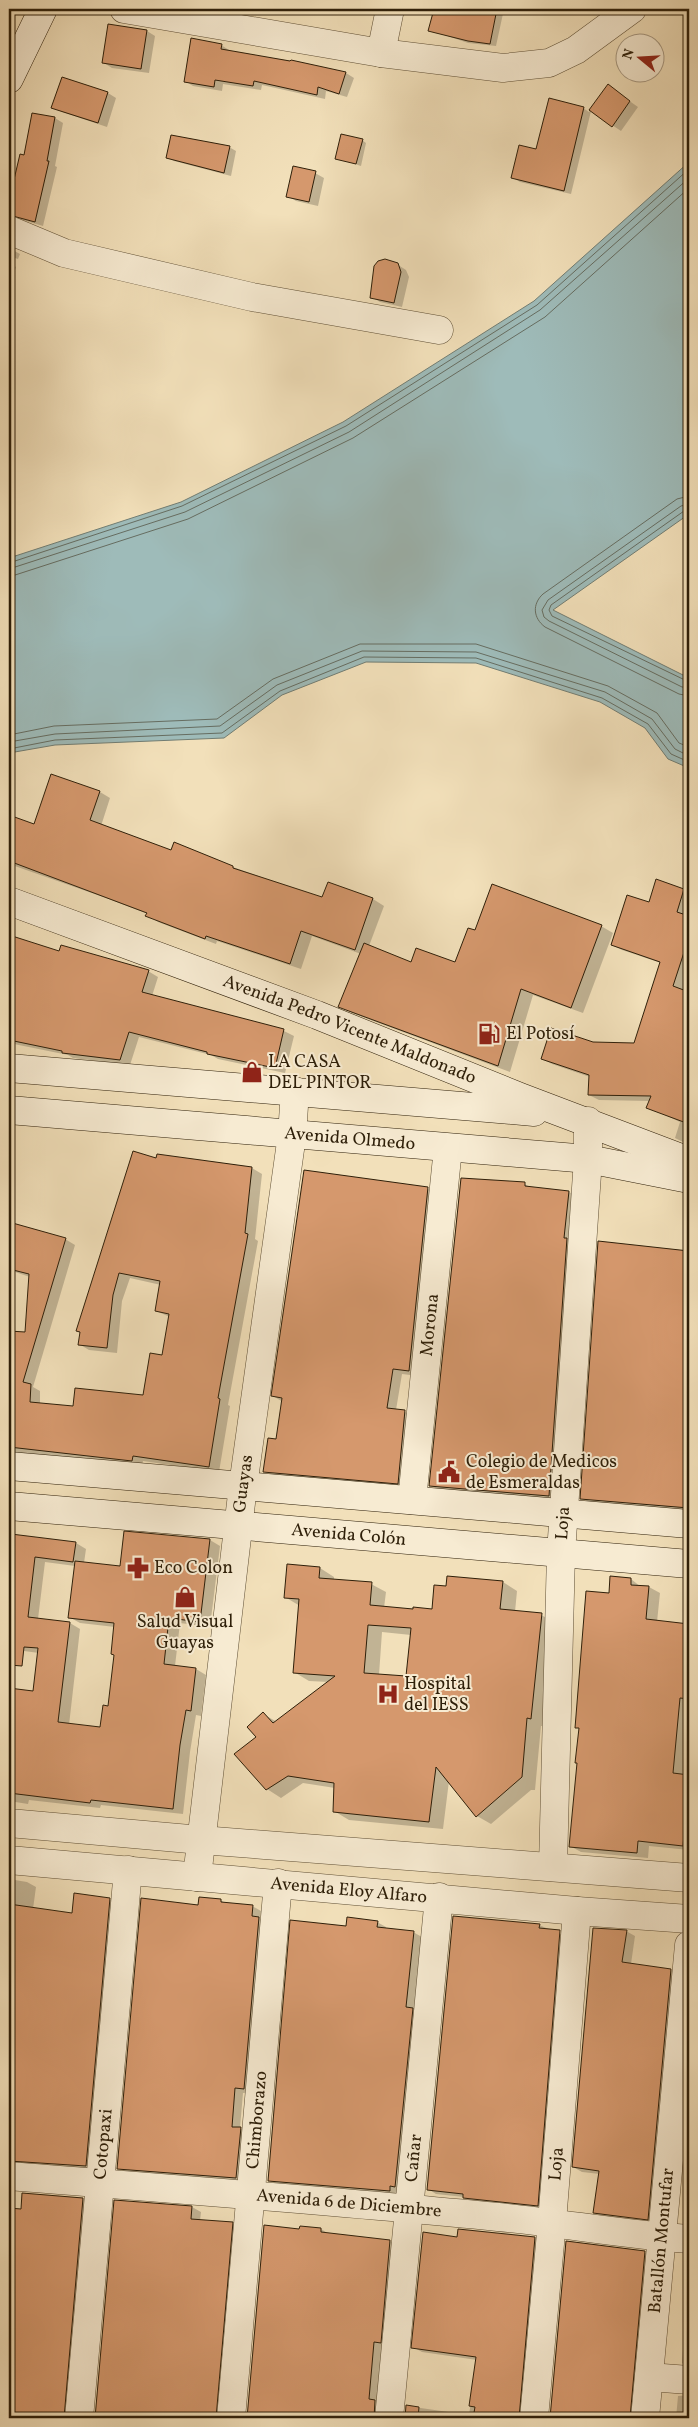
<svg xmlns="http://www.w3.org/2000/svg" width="698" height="2427" font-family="Vollkorn,serif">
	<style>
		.water { fill: #9ebbb9; stroke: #717d73 }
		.shadow { fill: #0003; fill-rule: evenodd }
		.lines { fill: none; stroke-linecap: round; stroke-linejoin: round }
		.shore { stroke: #666d61; stroke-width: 1 }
		.building { fill: #d5986d; stroke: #2e1f09; fill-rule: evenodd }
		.street-casing { stroke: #5f4f35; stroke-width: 29 }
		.secondary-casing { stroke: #2e1f09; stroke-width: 29 }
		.street { stroke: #f7ebd2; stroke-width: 28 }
		.secondary { stroke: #f7ebd2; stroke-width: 28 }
		.labels { text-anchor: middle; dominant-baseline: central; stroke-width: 4; stroke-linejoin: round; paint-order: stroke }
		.street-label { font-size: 18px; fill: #2e1f09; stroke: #f7ebd2 }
		.poi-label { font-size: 18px; fill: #2e1f09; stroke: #f7ebd2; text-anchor: start }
	</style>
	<rect width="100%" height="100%" fill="#f2e0ba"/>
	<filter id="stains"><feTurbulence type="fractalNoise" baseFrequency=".004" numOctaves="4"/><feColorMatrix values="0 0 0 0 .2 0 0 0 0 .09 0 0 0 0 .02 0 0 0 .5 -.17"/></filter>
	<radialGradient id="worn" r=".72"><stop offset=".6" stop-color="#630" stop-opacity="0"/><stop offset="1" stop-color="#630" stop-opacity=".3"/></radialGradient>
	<path class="water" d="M689 162V514L553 610 689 678V768L668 759 645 728 600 702 476 663 366 662 282 695 224 738 55 745 9 753V558L181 502 343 422 534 301Z"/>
	<path class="shadow" d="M344 9H357L356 12Z
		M365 9H386L384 13Z
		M435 9H504L496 46 468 43 430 30Z
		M147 31 155 36 149 73 112 68 104 63Z
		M221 45 229 50V52L292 61 346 73 354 78 347 97 326 91 325 99 262 85 261 90 223 84 222 91 193 86 185 81Z
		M62 78 108 93 116 98 107 127 62 112 53 107Z
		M608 86 638 107 621 131 591 111 571 194 520 182 512 177 537 151 583 108 589 112Z
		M33 114 55 118 63 123 55 166 57 167 43 226 9 216V206L21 156 25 157Z
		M362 140 366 143 361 166 336 158Z
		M229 147 236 151 231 176 174 161 167 157Z
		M315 173 324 178 318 206 296 201 288 196Z
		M9 248 20 254 18 259 9 256Z
		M392 261 406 270 409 277 402 307 380 302 372 297 379 262Z
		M9 263 16 267 9 286Z
		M100 792 110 798 101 826 171 852 233 867 323 899 329 883 373 899 384 906 369 946 411 963 456 964 476 932 601 926 613 933 583 1013 533 995 510 1072 352 1013 340 1006 361 954 312 936 301 969 217 941 216 944 158 922 148 914 106 898 9 864V817L35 826Z
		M657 881 689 893 687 916 689 917V973L683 991 689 993V1030L683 1048 689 1051V1145L675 1138 680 1122 648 1107 650 1101 599 1100 589 1095 590 1077 552 1064 542 1059 593 1043 635 1044 661 963 622 950 612 945 650 904Z
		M12 937 60 953 148 971 158 977 152 996 284 1031 294 1036 285 1073 218 1059 211 1055 139 1037 130 1065 73 1058 68 1055 9 1043V1010L55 1017 60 997 9 980V946Z
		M158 1155 252 1168 262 1174 255 1239 258 1241 228 1405 230 1406 219 1472 143 1461 142 1466 9 1453V1332L26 1334 30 1277 9 1270V1223L65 1239 75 1245 33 1387 40 1391V1404L74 1408 144 1396 163 1357 170 1317 156 1311 161 1285 130 1278 122 1301 117 1353 89 1350 79 1344 81 1333 77 1331Z
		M305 1171 428 1189 437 1194 418 1376 402 1374 396 1410 405 1412 414 1417 407 1488 274 1476 265 1471 277 1440 283 1402 273 1396Z
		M524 1184 532 1188 569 1192 578 1197 558 1501 439 1490 430 1485Z
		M599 1242 689 1251V1512L592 1504 582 1498Z
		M9 1540 76 1543 86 1549 84 1563 121 1567 210 1540 220 1546 210 1627 180 1623 175 1666 196 1669 206 1675 201 1716 196 1715 190 1752 183 1814 101 1805 100 1808 29 1800 28 1804 9 1801V1689L34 1692 39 1653 9 1649ZM45 1562 75 1566 69 1617 80 1623 115 1627V1655L109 1707 101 1729 69 1725 80 1629 70 1623 38 1619Z
		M288 1566 320 1568 334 1577V1581L371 1584 386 1592 384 1608 433 1610 447 1587 503 1582 517 1591 515 1612 541 1615 556 1623 545 1726H541L535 1790H531L491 1824 477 1816 449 1781 443 1829 349 1820 334 1811 335 1788 303 1783 281 1798 267 1789 258 1737 263 1714 277 1722 329 1682 309 1681 294 1672 300 1606 285 1597ZM382 1632 411 1635 407 1677 379 1675Z
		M631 1579 641 1587H649L660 1593 657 1622 689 1625V1711L684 1775 689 1776V1850L649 1846 648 1858 581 1852 570 1846 580 1729 577 1727 610 1594Z
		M9 1879 27 1882 36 1887 33 1909 73 1915 109 1899 118 1904 94 2171 9 2169Z
		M220 1900 227 1904 252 1906 261 1911 260 1919 268 1923 253 2094 243 2093 240 2128 249 2133 245 2182 127 2173 118 2168 199 1906Z
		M377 1922 386 1927V1929L413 1932 422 1937 414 2010 421 2014 398 2195 278 2185 269 2180 347 1927Z
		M539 1925 568 1937 546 2210 473 2202 464 2197 436 2194 428 2189Z
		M626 1931 635 1936 631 1964 671 1970 679 1975 656 2224 603 2217 594 2212 600 2174 582 2172 573 2167Z
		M83 2199 92 2204 72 2418H9V2210L22 2211Z
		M115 2201 192 2207 201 2212 200 2221 232 2223 241 2229 224 2418H96Z
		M265 2227 300 2230 321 2229 329 2234 390 2241 399 2247 384 2418H248Z
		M458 2238H535L543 2243 527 2418H405L407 2406 469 2415 477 2360 422 2352 413 2347Z
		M567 2242 644 2252 653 2257 638 2418H551Z
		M684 2335H689V2367L682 2363Z
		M689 2395V2418H676L678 2396Z"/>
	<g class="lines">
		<path class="shore" d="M689 496 677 499 543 594C532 604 533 618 545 627L679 694 689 696
			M689 504 681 506 548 600 542 610 544 617 549 621 682 687 689 688
			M689 510 684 511 551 605 549 610 552 616 689 682
			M9 563 182 506 346 426 537 305 689 169
			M9 569 185 512 349 432 540 310 689 178
			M9 577 188 519 353 438 545 317 689 188
			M9 735 54 726 217 719 273 679 360 644H476L608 686 657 713 679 743 689 747
			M9 742 55 734 220 726 277 685 362 651 476 652 605 692 652 719 675 749 689 756
			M9 749 55 740 222 733 280 691 364 657 476 658 602 698 648 724 671 754 689 762"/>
	</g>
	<path class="building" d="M434 9H497L490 44 468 41 428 31Z
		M108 24 147 30 141 69 102 63Z
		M191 38 222 44 221 49 290 61 291 60 346 72 339 94 318 87 317 95 254 81 253 86 215 80 214 87 184 82Z
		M62 77 108 92 98 123 51 108Z
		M608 84 630 101 612 127 589 110Z
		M549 98 584 107 564 191 511 178 519 145 536 149Z
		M32 113 55 117 47 161H49L35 222 9 215V201L20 154 24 155Z
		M341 134 363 139 356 164 335 159Z
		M171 135 230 146 224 173 166 158Z
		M293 166 316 171 309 202 286 197Z
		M385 259 398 263 401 272 394 303 370 298 374 266 378 261Z
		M51 774 100 791 90 820 171 850 174 842 233 866V868L322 897 328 882 373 898 355 950 301 931 290 964 206 936 205 939 145 916 147 913 9 861V815L34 824Z
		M656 879 684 889 677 912 689 916V937L673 986 689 992V1124L646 1108 651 1096 588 1095 589 1075 541 1059 551 1028 593 1042 634 1043 660 962 611 945 627 895 649 902Z
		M492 884 602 925 571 1008 521 989 498 1066 338 1007 364 943 411 962 416 948 455 962 468 928 475 930Z
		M9 935 59 951 61 945 149 970 142 992 284 1029 275 1068 207 1054V1052L129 1032 120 1060 62 1053V1051L9 1040Z
		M133 1151 156 1158 157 1154 252 1167 245 1233 248 1234 218 1398 220 1399 209 1467 133 1456 132 1461 9 1447V1331L25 1332 29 1274 9 1269V1222L66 1238 23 1382 31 1384 30 1402 73 1406 75 1388 143 1395 150 1353 162 1355 169 1314 155 1311 160 1281 119 1273 113 1295 107 1348 78 1345 80 1332 76 1331Z
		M304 1170 428 1187 409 1371 393 1369 387 1408 405 1410 398 1484 263 1472 268 1438 276 1439 282 1398 271 1396Z
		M461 1178 525 1182V1186L569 1191 564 1238H567L549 1496 429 1486Z
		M598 1241 689 1251V1508L580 1499Z
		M124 1531 210 1539 200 1622 169 1618 164 1664 196 1668 191 1711 186 1710 180 1745 173 1809 91 1800 90 1803 9 1793V1688L33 1691 38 1648 24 1647 22 1666 9 1665 11 1534 76 1542 73 1562 35 1557 28 1617 70 1622 58 1722 100 1727 103 1705 108 1706 114 1655 111 1654 114 1623 68 1618 75 1561 120 1566Z
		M287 1564 320 1567 319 1578 372 1582 370 1605 413 1609V1607L432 1609 434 1585 446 1586 447 1576 503 1581 500 1609 542 1613 531 1719 527 1718 522 1777 476 1817 436 1767 429 1822 333 1812 334 1783 288 1776 266 1790 234 1754 256 1737 247 1727 263 1712 273 1723 335 1676 293 1673 299 1599 284 1598ZM368 1625 411 1628 406 1676 364 1673Z
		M610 1576 631 1578V1585L649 1586 646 1619 689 1624V1699L680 1698 673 1773 689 1775 683 1846 638 1841 637 1853 569 1847 577 1763H575L579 1728H575L586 1591 609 1593Z
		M74 1893 110 1898 86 2166 9 2161V1904L72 1913Z
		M199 1897 221 1899V1902L253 1905 252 1916 259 1917 244 2089 235 2088 232 2127H241L236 2178 117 2169 141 1898 198 1905Z
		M453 1916 540 1924 539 1928 560 1930 538 2206 463 2198V2194L427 2190Z
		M347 1917 378 1921 377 1927 414 1931 406 2007 413 2008 395 2187 390 2186V2191L268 2181 290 1920 346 1926Z
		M593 1928 627 1930 622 1962 671 1969 648 2220 593 2213 599 2171 572 2167Z
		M22 2193 83 2198 64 2418H9V2208L21 2209Z
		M114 2200 192 2206 191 2219 233 2222 216 2418H95Z
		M264 2225 299 2229 300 2226 321 2228V2232L390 2240 381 2343 374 2342 369 2399 375 2400 374 2418H247Z
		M458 2229 535 2237 519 2418H473L475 2407 469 2406 476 2357 411 2348 423 2232 457 2237Z
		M566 2241 645 2251 630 2418H550Z
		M406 2405 419 2407 418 2418H405Z"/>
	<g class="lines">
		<g class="street-casing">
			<g id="street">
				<path d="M124 9 381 53 503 68 549 63 576 50 632 9"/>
				<path d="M381 53 390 9"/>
				<path d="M9 230 64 253 252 297 439 330"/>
				<path id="s1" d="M412 1500 448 1148"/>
				<path d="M9 1823 201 1840 689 1878"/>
				<path id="s2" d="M9 1860 577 1911 689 1919"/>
				<path id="s3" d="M553 1867 561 1553 588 1159V1121"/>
				<path id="s4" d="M197 1877 243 1486 292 1135 295 1091"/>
				<path id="s5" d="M9 2176C172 2189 335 2201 498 2217 562 2223 625 2235 689 2239"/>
				<path d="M649 2377 689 2380"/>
				<path id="s6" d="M79 2418 128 1870"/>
				<path id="s7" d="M231 2418 278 1883"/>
				<path id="s8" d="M389 2418 439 1897"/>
				<path id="s9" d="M534 2418 552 2222 577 1911"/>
				<path id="s10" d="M645 2418 689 1945"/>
			</g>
		</g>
		<g class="secondary-casing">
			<g id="secondary">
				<path d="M9 79 43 9"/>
				<path id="s11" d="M9 901 317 1015 520 1097 689 1161"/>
				<path d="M9 1068 534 1112"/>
				<path id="s12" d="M9 1110 588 1159 689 1179"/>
				<path d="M9 1466 689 1524"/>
				<path id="s13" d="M9 1506 689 1564"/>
			</g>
		</g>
		<use href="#street" class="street"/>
		<use href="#secondary" class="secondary"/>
	</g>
	<defs>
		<g id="fuel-bare" transform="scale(1.725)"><path d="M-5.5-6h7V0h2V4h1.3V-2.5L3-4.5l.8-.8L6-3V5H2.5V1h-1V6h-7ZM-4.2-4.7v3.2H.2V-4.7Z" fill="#8f2418" stroke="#f7ebd2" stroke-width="2.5" paint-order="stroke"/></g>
		<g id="shop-bare" transform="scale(1.725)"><path d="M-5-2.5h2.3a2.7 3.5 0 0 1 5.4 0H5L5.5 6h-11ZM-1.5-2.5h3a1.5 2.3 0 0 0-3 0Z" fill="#8f2418" stroke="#f7ebd2" stroke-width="2.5" paint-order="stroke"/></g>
		<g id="civic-bare" transform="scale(1.725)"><path d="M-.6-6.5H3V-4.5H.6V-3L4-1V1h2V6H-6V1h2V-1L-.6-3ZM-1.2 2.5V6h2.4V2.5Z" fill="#8f2418" stroke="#f7ebd2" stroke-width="2.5" paint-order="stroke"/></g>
		<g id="pharmacy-bare" transform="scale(1.725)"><path d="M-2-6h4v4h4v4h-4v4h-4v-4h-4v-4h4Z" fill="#8f2418" stroke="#f7ebd2" stroke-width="2.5" paint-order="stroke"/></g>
		<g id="hospital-bare" transform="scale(1.725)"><path d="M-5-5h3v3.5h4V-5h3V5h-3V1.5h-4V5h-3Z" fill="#8f2418" stroke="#f7ebd2" stroke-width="2.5" paint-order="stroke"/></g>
	</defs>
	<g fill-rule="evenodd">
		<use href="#fuel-bare" x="489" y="1034"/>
		<use href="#shop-bare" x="252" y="1072"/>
		<use href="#civic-bare" x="449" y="1472"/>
		<use href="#pharmacy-bare" x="138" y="1568"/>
		<use href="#shop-bare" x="185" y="1597"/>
		<use href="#hospital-bare" x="388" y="1694"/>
	</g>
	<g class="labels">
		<g class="street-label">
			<text stroke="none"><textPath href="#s11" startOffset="364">Avenida Pedro Vicente Maldonado</textPath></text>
			<text stroke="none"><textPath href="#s12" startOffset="342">Avenida Olmedo</textPath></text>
			<text stroke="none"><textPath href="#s1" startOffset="176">Morona</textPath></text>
			<text stroke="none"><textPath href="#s4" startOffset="396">Guayas</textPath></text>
			<text stroke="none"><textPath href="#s3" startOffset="344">Loja</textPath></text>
			<text stroke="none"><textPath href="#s13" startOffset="341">Avenida Colón</textPath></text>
			<text stroke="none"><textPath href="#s2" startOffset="341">Avenida Eloy Alfaro</textPath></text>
			<text stroke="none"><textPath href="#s7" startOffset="299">Chimborazo</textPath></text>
			<text stroke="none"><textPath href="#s6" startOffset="275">Cotopaxi</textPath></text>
			<text stroke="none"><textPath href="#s8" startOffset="261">Cañar</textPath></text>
			<text stroke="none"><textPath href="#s9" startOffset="255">Loja</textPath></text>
			<text stroke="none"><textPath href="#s5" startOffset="341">Avenida 6 de Diciembre</textPath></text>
			<text stroke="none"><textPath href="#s10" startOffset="178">Batallón Montufar</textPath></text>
		</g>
		<g class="poi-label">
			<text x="506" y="1034">El Potosí</text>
			<text x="268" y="1062">LA CASA<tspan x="268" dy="21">DEL PINTOR</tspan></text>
			<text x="466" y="1462">Colegio de Medicos<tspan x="466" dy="21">de Esmeraldas</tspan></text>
			<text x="154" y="1568">Eco Colon</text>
			<text x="185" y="1622" text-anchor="middle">Salud Visual<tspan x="185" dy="21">Guayas</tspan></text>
			<text x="404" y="1684">Hospital<tspan x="404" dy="21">del IESS</tspan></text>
		</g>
	</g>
	<rect width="698" height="2427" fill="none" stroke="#f2e0ba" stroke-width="30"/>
	<rect x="10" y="10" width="678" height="2407" fill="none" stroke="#2e1f09" stroke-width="2.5"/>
	<rect x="15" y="15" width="668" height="2397" fill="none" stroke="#2e1f09"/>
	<g transform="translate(640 58) rotate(288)"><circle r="24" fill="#f7ebd2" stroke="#a79982"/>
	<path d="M0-4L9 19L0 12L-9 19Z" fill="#8f2418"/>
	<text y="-8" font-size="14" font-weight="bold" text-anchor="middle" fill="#2e1f09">N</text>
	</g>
	<rect width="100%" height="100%" filter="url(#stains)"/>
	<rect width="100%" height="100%" fill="url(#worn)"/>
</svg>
